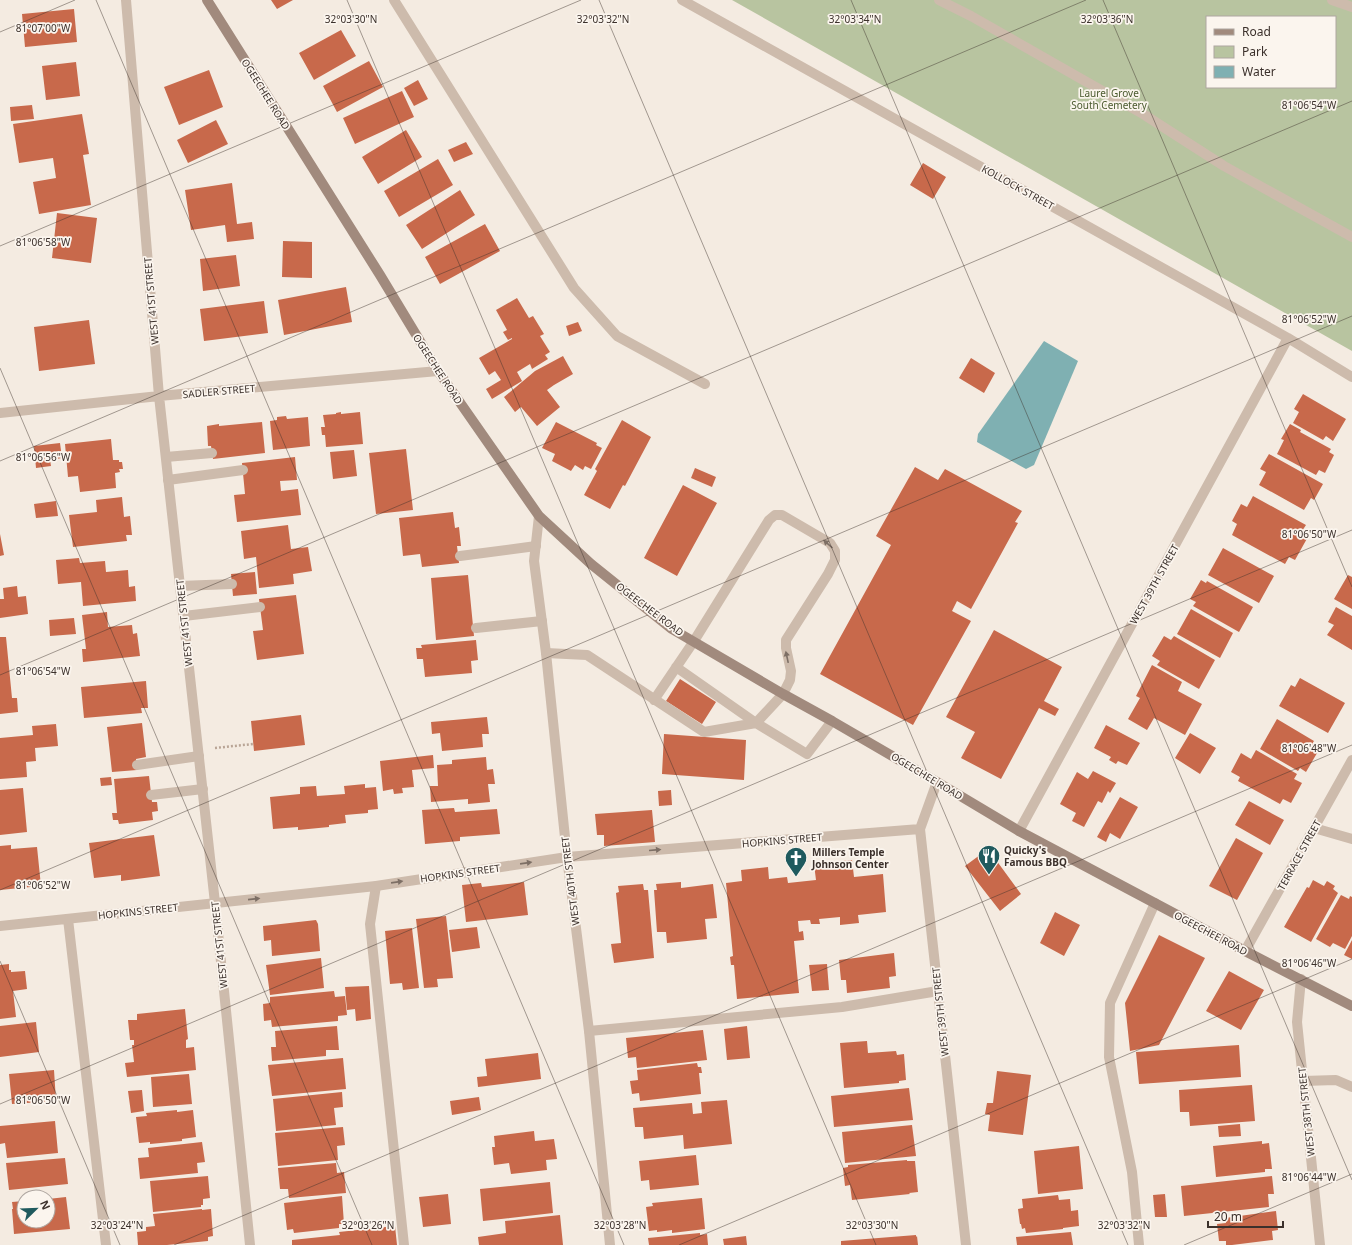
<svg xmlns="http://www.w3.org/2000/svg" width="1352" height="1245" font-family="'Noto Sans',sans-serif">
	<style>
		.green { fill: #b8c4a0; fill-rule: evenodd }
		.water { fill: #7fb0b2 }
		.building { fill: #c8694b }
		.lines { fill: none; stroke-linecap: round; stroke-linejoin: round }
		.path { stroke: #b9a596; stroke-width: 2.5; stroke-dasharray: 2 2; stroke-linecap: butt }
		.lane { stroke: #cdbbac; stroke-width: 10 }
		.street { stroke: #cdbbac; stroke-width: 10 }
		.secondary { stroke: #a18a7d; stroke-width: 10 }
		.oneway { fill: #7d6f65 }
		.ticks { fill: none; stroke: #3b302b; stroke-width: 1; stroke-opacity: 0.45 }
		.labels { text-anchor: middle; dominant-baseline: central; stroke-width: 3.5; stroke-linejoin: round; paint-order: stroke }
		.park-label { font-size: 10px; fill: #4a5a2e; stroke: #fbf5ee }
		.street-label { font-size: 10px; fill: #3b302b; stroke: #fbf5ee }
		.poi-label { font-size: 10px; font-weight: bold; fill: #3b302b; stroke: #fbf5ee; text-anchor: start }
		.ticks-label { font-size: 10px; text-anchor: middle; fill: #3b302b; stroke: #fbf5ee; stroke-width: 3.5; stroke-linejoin: round; paint-order: stroke }
	</style>
	<rect width="100%" height="100%" fill="#f4ebe1"/>
	<path class="green" d="M732 0H1352V351ZM1207 17H1335V87H1207Z"/>
	<path class="water" d="M1044 341 1078 361 1034 465 1026 469 977 442 978 434Z"/>
	<path class="building" d="M271 0H293L277 9Z
		M74 9 77 42 25 47 22 14Z
		M341 30 356 56 314 80 299 53Z
		M369 61 383 87 337 112 323 86Z
		M76 62 80 96 46 100 42 66Z
		M209 70 223 107 179 125 164 87Z
		M418 80 428 99 414 106 404 88Z
		M402 91 414 117 355 144 343 118Z
		M32 105 34 119 11 121 10 107Z
		M82 114 89 154 83 155 91 205 39 214 33 182 56 178 53 158 19 163 13 124Z
		M216 120 228 144 188 163 177 140Z
		M406 130 422 157 378 184 362 157Z
		M466 142 473 154 454 162 448 150Z
		M438 159 453 185 399 217 384 191Z
		M923 163 946 177 933 199 910 185Z
		M232 183 237 224 252 222 254 239 227 242 225 225 191 230 185 190Z
		M460 190 475 215 422 249 406 225Z
		M57 213 97 218 91 263 52 258Z
		M485 224 500 251 440 284 425 257Z
		M283 241 312 242V278L282 277Z
		M236 255 240 286 203 291 200 259Z
		M346 287 352 322 284 335 278 300Z
		M517 298 529 318 533 316 544 334 540 336 550 352 545 355 548 359 532 369 530 364 517 372 522 381 492 399 486 389 501 380 495 371 489 375 479 358 512 339V338L508 340 503 332 507 330 496 310Z
		M264 301 268 333 204 341 200 309Z
		M89 320 95 364 39 371 34 327Z
		M578 322 582 331 569 336 566 326Z
		M563 356 573 374 554 385 547 390 560 407 537 426 521 407 515 412 504 397 535 371Z
		M971 358 995 373 984 393 959 378Z
		M1303 394 1346 419 1333 441 1326 436 1323 440 1293 423 1299 412 1294 409Z
		M341 412V414L360 412 363 444 326 447 325 435H322L321 427H325L323 415 336 414V413Z
		M286 416 287 419 308 417 310 446 273 450 270 421 277 420V417Z
		M622 420 651 437 625 486 623 485 610 509 584 495 597 471 595 469Z
		M262 422 265 453 213 459 211 446H208L207 426 219 424V426Z
		M556 422 597 443 596 445 602 448 591 469 585 466 583 470 575 465 571 471 552 461 555 454 542 448Z
		M1290 424 1301 430 1300 432 1331 449 1329 452 1334 455 1325 473 1319 470 1316 475 1277 454 1284 440 1281 439Z
		M111 439 113 460H119V462H122L123 469H119L120 472 115 473 116 488 80 492 78 476 68 477 65 444Z
		M60 443 62 458 50 460 51 466 36 468 34 446Z
		M406 449 413 510 376 514 369 453Z
		M354 450 357 476 333 479 330 452Z
		M1269 454 1323 484 1314 500 1311 498 1304 510 1259 485 1266 472 1260 469Z
		M295 457 297 480 280 481 281 491 298 489 301 515 237 522 234 495 245 494 242 463Z
		M915 467 938 480 945 469 1022 511 1015 522 1018 523 971 609 957 601 952 611 971 621 913 725 820 674 891 545 876 536Z
		M695 468 716 477 712 487 691 478Z
		M683 485 717 503 677 576 644 558Z
		M1253 496 1306 525 1302 531 1309 535 1295 560 1289 557 1285 564 1232 535 1237 524 1232 521 1241 504 1247 507Z
		M122 497 124 517 130 516 132 535H126L127 541 73 547 69 515 97 512 96 500Z
		M56 501 58 516 36 518 34 504Z
		M453 512 455 528 459 527 461 546H457L459 563 422 567 420 554 403 556 399 518Z
		M288 525 291 549 308 547 312 571 293 574 294 584 259 588 256 557 244 559 241 531Z
		M0 534 4 555 0 556Z
		M1223 548 1274 576 1259 603 1208 575Z
		M79 558 80 563 105 561 106 572 128 570 129 587 135 586 136 601 83 606 81 582 58 584 56 560Z
		M255 572 257 594 233 596 231 574Z
		M468 575 474 636 436 640 431 578Z
		M1348 575 1352 577V609L1334 599Z
		M1201 580 1206 583 1207 581 1253 607 1239 632 1193 606 1196 602 1190 599Z
		M17 586 18 597 26 596 28 614 0 618V599H4L3 588Z
		M296 595 304 654 257 660 253 631 263 630 259 599Z
		M1336 607 1352 616V650L1327 635 1334 625 1328 622Z
		M1191 609 1233 633 1220 658 1177 634Z
		M107 612 108 627 132 625 133 634 137 633 140 656 83 662 82 649H86L82 615Z
		M74 618 76 634 50 636 49 620Z
		M994 630 1062 667 1044 701 1059 709 1055 716 1039 708 1001 779 961 758 975 732 946 717Z
		M1164 636 1171 640 1174 636 1215 660 1199 689 1157 665 1160 661 1152 656Z
		M0 637H6L12 698H17L18 712 0 714Z
		M476 640 478 660 471 661 472 673 425 677 423 659H417L416 648H422L421 645Z
		M1152 665 1182 682 1178 691 1202 704 1185 735 1154 718 1147 730 1128 719 1140 698 1136 696Z
		M1300 678 1345 703 1328 733 1279 706 1291 685 1295 687Z
		M680 679 716 702 702 724 666 701Z
		M146 681 148 708H141L142 713 84 718 81 687Z
		M301 715 305 745 254 751 251 721Z
		M487 717 489 734H482L483 747 442 751 440 733 432 734 431 722Z
		M1277 719 1314 741 1312 744 1320 748 1306 772 1300 768 1298 771 1260 749Z
		M142 723 146 757 136 759 137 770 112 772 107 727Z
		M56 724 58 746 35 748 36 761 26 762 27 777 0 779V738L33 735 32 726Z
		M1106 725 1140 743 1127 765 1118 761 1116 764 1109 760 1111 757 1094 748Z
		M1190 733 1216 748 1200 774 1175 758Z
		M664 734 746 740 744 780 662 774Z
		M1256 750 1297 774 1294 779 1302 783 1291 803 1283 799 1280 804 1238 781 1240 777 1231 772 1241 753 1251 759Z
		M433 755 434 768 412 770 414 787 402 788 403 793 394 794 393 789 383 791 380 761Z
		M486 757 487 770 493 769 495 784H488L490 802 468 804V799L431 802 430 786H438L437 765 452 764V760Z
		M1093 771 1116 783 1110 793 1108 791 1102 803 1098 801 1084 827 1072 821 1076 813 1060 804 1077 772 1088 779Z
		M149 776 152 802H157L158 811 152 812 153 820 119 824 118 820H113L112 813H117L114 779Z
		M111 777 112 785 101 786 100 778Z
		M365 784V788L376 787 378 809 368 810V813L345 815 346 823 329 825V827L298 830V827L273 829 270 797 300 794V787L316 786 317 796 345 794 344 786Z
		M23 788 27 832 0 835V790Z
		M671 790 672 805 659 806 658 791Z
		M1120 797 1138 807 1120 839 1110 833 1106 842 1097 837Z
		M1249 801 1284 820 1270 845 1235 825Z
		M454 808 455 812 497 809 500 834 460 837V841L425 844 422 810Z
		M652 810 655 842 604 846V835H597L595 814Z
		M154 835 160 876 121 881V875L94 878 89 843Z
		M1236 838 1263 853 1237 900 1209 886Z
		M11 845V849L37 847 41 886 0 890V846Z
		M988 849 1021 894 1000 911 965 866Z
		M852 860 854 877 883 874 886 912 858 915 859 923 840 925V917L819 919 820 924H811L810 920 798 921 799 932 803 931 804 940 794 941 799 993 737 999 734 965H731L730 957 733 956 726 883 742 881 741 870 768 867 769 879 787 877 788 883 816 880 814 864Z
		M1313 880 1324 886 1327 881 1335 886 1333 889 1338 893 1311 942 1284 927 1307 887 1309 888Z
		M524 882 528 915 466 922 462 885 481 883 482 887Z
		M681 882V888L713 884 717 918 705 919 707 939 667 943 666 932H657L654 890H657L656 884Z
		M643 884 644 890H648L654 958 614 963 611 944 621 943 616 893 619 892 618 886Z
		M1341 895 1349 899 1350 896 1352 897V936L1345 949 1333 943 1330 947 1316 939Z
		M1055 912 1080 925 1064 956 1040 943Z
		M446 916 453 978 437 979 438 987 424 988 416 919Z
		M316 920 318 924 320 951 272 956 271 940 264 941 263 926Z
		M477 927 480 948 452 952 449 930Z
		M412 928 419 988 403 990 402 983 390 984 385 931Z
		M1159 935 1205 958 1159 1045 1130 1051 1125 1003Z
		M1352 940V959L1344 955Z
		M894 953 896 976 889 977 890 988 847 993 846 980H841L839 960Z
		M321 958 324 988 270 995 266 965Z
		M9 964V970H11V972L25 971 27 989 13 991 16 1017 0 1019V965Z
		M827 964 829 990 812 991 809 965Z
		M1229 971 1264 990 1241 1030 1206 1011Z
		M369 986 371 1019 356 1021 355 1009 347 1010 345 987Z
		M334 991 335 997 345 996 347 1015 338 1016V1021L272 1027 271 1020 264 1021 263 1004 270 1003V997Z
		M185 1009 188 1039 186 1040V1048L194 1047 196 1070 127 1077 125 1063 134 1062 132 1045H134V1040H130L128 1020H137V1014Z
		M36 1022 39 1052 0 1057V1026Z
		M337 1026 339 1050H326V1056L272 1061 271 1047H276L275 1031Z
		M747 1026 750 1058 727 1060 724 1029Z
		M703 1030 707 1060 637 1068 636 1057 628 1058 626 1038Z
		M867 1041 868 1053 896 1051 897 1055 904 1054 906 1080 899 1081V1083L844 1088 840 1043Z
		M1239 1045 1241 1077 1139 1084 1136 1052Z
		M538 1053 541 1079 478 1087 477 1077 487 1076 485 1059Z
		M343 1058 346 1089 272 1096 268 1065Z
		M697 1063 698 1067H701L702 1073H699L701 1094 640 1101 639 1093 632 1094 630 1081 638 1080 637 1070Z
		M54 1070 56 1101 12 1104 9 1074Z
		M997 1071 1031 1075 1023 1135 988 1131 990 1115 985 1114 987 1103H993Z
		M189 1074 192 1104 153 1107 151 1077Z
		M1252 1085 1255 1121 1190 1126 1189 1112H1180L1179 1090Z
		M909 1088 913 1120 834 1127 831 1096Z
		M142 1090 144 1111 131 1113 128 1091Z
		M342 1092 343 1107 334 1108 336 1125 276 1131 273 1099Z
		M479 1097 481 1110 452 1115 450 1101Z
		M727 1100 732 1144 684 1149 683 1135 644 1139 643 1127H635L633 1108 692 1103 693 1114 702 1113 701 1102Z
		M177 1110V1112L193 1110 196 1137 182 1139V1141L150 1144V1142L139 1143 136 1117 147 1116 146 1113Z
		M55 1121 58 1153 7 1158 5 1143 0 1144V1126Z
		M1240 1124 1241 1136 1219 1137 1218 1126Z
		M912 1125 916 1156 845 1163 842 1132Z
		M343 1127 345 1145 337 1146 338 1160 278 1166 275 1133Z
		M534 1131 535 1141 554 1139 557 1159 546 1160 547 1170 511 1174 509 1163 494 1165 492 1147H495L494 1136Z
		M1262 1141V1144L1269 1143 1272 1169H1265V1172L1216 1177 1213 1146Z
		M202 1142 205 1162 197 1163 198 1173 140 1179 138 1158 149 1157 148 1148Z
		M1079 1146 1083 1189 1038 1194 1034 1151Z
		M696 1155 699 1185 650 1190 649 1180 641 1181 639 1161Z
		M65 1158 68 1184 9 1190 6 1163Z
		M907 1160V1161H915L918 1192 909 1193 910 1194 852 1200 850 1185 845 1186 843 1168 848 1167V1165Z
		M336 1163 337 1173 344 1172 346 1193 289 1198 288 1189H280L278 1168Z
		M208 1176 210 1198 203 1199V1205H201V1207L153 1212 150 1181Z
		M1272 1176 1274 1194H1268L1269 1207 1184 1216 1181 1186Z
		M550 1182 553 1213 483 1221 480 1189Z
		M448 1194 451 1224 423 1227 419 1197Z
		M1165 1194 1167 1217H1155L1153 1195Z
		M1058 1195 1059 1200 1070 1199 1071 1211 1078 1210 1079 1226 1063 1228V1229L1026 1233 1025 1228 1022 1229 1021 1224H1020L1018 1209 1023 1208 1022 1199Z
		M342 1196 344 1224H339V1228L294 1233 293 1229 287 1230 284 1203Z
		M66 1197 70 1229 14 1234 12 1209H13L12 1202 24 1201V1221H48V1199Z
		M702 1198 705 1229 672 1233V1230L657 1232V1230L649 1231 646 1207 653 1206 652 1203Z
		M202 1209V1210L211 1209 213 1236 208 1237V1241L167 1245H138L137 1232 146 1231V1227L155 1226 153 1214Z
		M1276 1211 1278 1230 1272 1231 1273 1240 1232 1245H1226V1241H1219L1217 1224 1226 1223 1225 1218Z
		M560 1215 563 1245H479L478 1237 506 1233 505 1221Z
		M395 1226 397 1245H292V1240L340 1235 339 1232Z
		M1071 1232 1073 1245H1017L1016 1237Z
		M700 1233V1235L707 1234 708 1245H649L648 1238Z
		M916 1235V1237L917 1236 918 1245H841V1241Z
		M746 1236 747 1245H724L723 1239Z"/>
	<g class="lines">
		<path class="path" d="M215 748 253 744"/>
		<path class="lane" d="M394 0 574 288 617 336 705 384
			M939 0 971 16 1143 114 1224 166 1352 237
			M1332 0 1352 7
			M166 457 212 453
			M168 480 243 470
			M460 556 536 546
			M180 586 232 584
			M184 616 260 607
			M476 628 542 621
			M546 653 587 655 704 732 756 723 783 694 790 680 791 671 786 648V640L828 574 835 560V551L830 543 782 515H775L769 520 694 641 654 700
			M676 667 756 723 807 754 832 721
			M137 765 199 756
			M151 795 203 789
			M1314 828 1352 839
			M376 886 370 924 404 1245
			M589 1031 842 1007 938 991
			M1303 1081 1336 1080 1352 1087
			M1139 1245 1132 1172 1109 1057 1110 1003 1155 903"/>
		<path class="street" d="M126 0 159 396 215 903 250 1245
			M682 0 1288 338 1352 377
			M0 413 159 396 438 371
			M539 516 534 561 546 653 567 857 589 1031 610 1245
			M937 782 920 829 966 1245
			M1019 831 1288 338
			M68 919 106 1245
			M0 926 376 886 567 857 920 829
			M1245 951 1352 760
			M1301 979 1297 1022 1320 1245"/>
		<path class="secondary" d="M207 0 380 275 438 371 539 516 591 564 672 629 783 694 832 721 937 782 1019 831 1245 951 1352 1006"/>
	</g>
	<defs><path id="oneway-solid" d="M-6-.8H1V-3.2L6.5 0L1 3.2V.8H-6Z"/></defs>
	<g class="oneway">
		<use href="#oneway-solid" transform="translate(828 544) rotate(-138)"/>
		<use href="#oneway-solid" transform="translate(787 657) rotate(-102)"/>
		<use href="#oneway-solid" transform="translate(655 850) rotate(-5)"/>
		<use href="#oneway-solid" transform="translate(526 863) rotate(-8)"/>
		<use href="#oneway-solid" transform="translate(397 882) rotate(-8)"/>
		<use href="#oneway-solid" transform="translate(254 899) rotate(-6)"/>
	</g>
	<path class="ticks" d="M96 0 624 1245M347 0 876 1245M599 0 1128 1245M851 0 1352 1180M1103 0 1352 587M0 32 75 0M0 246 581 0M0 368 372 1245M0 461 1086 0M0 675 1352 101M0 890 1352 316M0 961 120 1245M0 1104 1352 530M174 1245 1352 745M679 1245 1352 959M1184 1245 1352 1174"/>
	<defs>
		<g id="restaurant-pin" transform="scale(1.15)"><path d="M0 17L-7.5 6A9.5 9.5 0 1 1 7.5 6Z" fill="#1f5a5e" stroke="#fbf5ee"/><path d="M-5-6h1v4h1v-4h1v4h1v-4h1v5L-1.5 .5V6h-2V.5L-5-1ZM5-6V6H3V1.5H1.5Q1.5-4 5-6Z" fill="#fff"/></g>
		<g id="church-pin" transform="scale(1.15)"><path d="M0 17L-7.5 6A9.5 9.5 0 1 1 7.5 6Z" fill="#1f5a5e" stroke="#fbf5ee"/><path d="M-1.2-6h2.4v3.5h3.3v2.4h-3.3V6h-2.4V-.1h-3.3v-2.4h3.3Z" fill="#fff"/></g>
	</defs>
	<g fill-rule="evenodd">
		<use href="#restaurant-pin" x="989" y="856"/>
		<use href="#church-pin" x="796" y="858"/>
	</g>
	<g class="labels">
		<g class="park-label">
			<text x="1109" y="93">Laurel Grove<tspan x="1109" dy="12">South Cemetery</tspan></text>
		</g>
		<g class="street-label">
			<text transform="translate(266 94) rotate(58)">OGEECHEE ROAD</text>
			<text transform="translate(1018 187) rotate(29)">KOLLOCK STREET</text>
			<text transform="translate(151 301) rotate(-95)">WEST 41ST STREET</text>
			<text transform="translate(438 369) rotate(57)">OGEECHEE ROAD</text>
			<text transform="translate(219 391) rotate(-5)">SADLER STREET</text>
			<text transform="translate(1154 584) rotate(-61)">WEST 39TH STREET</text>
			<text transform="translate(650 609) rotate(37)">OGEECHEE ROAD</text>
			<text transform="translate(184 623) rotate(-96)">WEST 41ST STREET</text>
			<text transform="translate(927 776) rotate(31)">OGEECHEE ROAD</text>
			<text transform="translate(782 840) rotate(-5)">HOPKINS STREET</text>
			<text transform="translate(1299 855) rotate(-61)">TERRACE STREET</text>
			<text transform="translate(460 873) rotate(-8)">HOPKINS STREET</text>
			<text transform="translate(570 881) rotate(-97)">WEST 40TH STREET</text>
			<text transform="translate(138 911) rotate(-6)">HOPKINS STREET</text>
			<text transform="translate(1211 933) rotate(28)">OGEECHEE ROAD</text>
			<text transform="translate(219 945) rotate(-96)">WEST 41ST STREET</text>
			<text transform="translate(940 1012) rotate(-96)">WEST 39TH STREET</text>
			<text transform="translate(1306 1112) rotate(-96)">WEST 38TH STREET</text>
		</g>
		<g class="poi-label">
			<text x="1004" y="850">Quicky's<tspan x="1004" dy="12">Famous BBQ</tspan></text>
			<text x="812" y="852">Millers Temple<tspan x="812" dy="12">Johnson Center</tspan></text>
		</g>
	</g>
	<g class="ticks-label">
		<text x="351" y="23">32°03'30"N</text>
		<text x="603" y="23">32°03'32"N</text>
		<text x="855" y="23">32°03'34"N</text>
		<text x="1107" y="23">32°03'36"N</text>
		<text x="43" y="32">81°07'00"W</text>
		<text x="1309" y="109">81°06'54"W</text>
		<text x="43" y="246">81°06'58"W</text>
		<text x="1309" y="323">81°06'52"W</text>
		<text x="43" y="461">81°06'56"W</text>
		<text x="1309" y="538">81°06'50"W</text>
		<text x="43" y="675">81°06'54"W</text>
		<text x="1309" y="752">81°06'48"W</text>
		<text x="43" y="889">81°06'52"W</text>
		<text x="1309" y="967">81°06'46"W</text>
		<text x="43" y="1104">81°06'50"W</text>
		<text x="1309" y="1181">81°06'44"W</text>
		<text x="117" y="1229">32°03'24"N</text>
		<text x="368" y="1229">32°03'26"N</text>
		<text x="620" y="1229">32°03'28"N</text>
		<text x="872" y="1229">32°03'30"N</text>
		<text x="1124" y="1229">32°03'32"N</text>
	</g>
	<rect x="1206" y="16" width="130" height="72" fill="#fbf5ee" stroke="#aea6a0"/>
	<rect x="1214" y="29" width="20" height="6" fill="#a18a7d" stroke="#aea6a0"/>
	<text x="1242" y="36" font-size="12" fill="#3b302b">Road</text>
	<rect x="1214" y="46" width="20" height="12" fill="#b8c4a0" stroke="#aea6a0"/>
	<text x="1242" y="56" font-size="12" fill="#3b302b">Park</text>
	<rect x="1214" y="66" width="20" height="12" fill="#7fb0b2" stroke="#aea6a0"/>
	<text x="1242" y="76" font-size="12" fill="#3b302b">Water</text>
	<g transform="translate(36 1209) rotate(67)"><circle r="19" fill="#fbf5ee" stroke="#aea6a0"/>
	<path d="M0-3L7 15L0 10L-7 15Z" fill="#1f5a5e"/>
	<text y="-6" font-size="11" font-weight="bold" text-anchor="middle" fill="#3b302b">N</text>
	</g>
	<path d="M1208 1221v6h75v-6" fill="none" stroke="#3b302b" stroke-width="2"/>
	<text x="1214" y="1221" font-size="12" fill="#3b302b" stroke="#fbf5ee" stroke-width="3" paint-order="stroke">20 m</text>
</svg>
